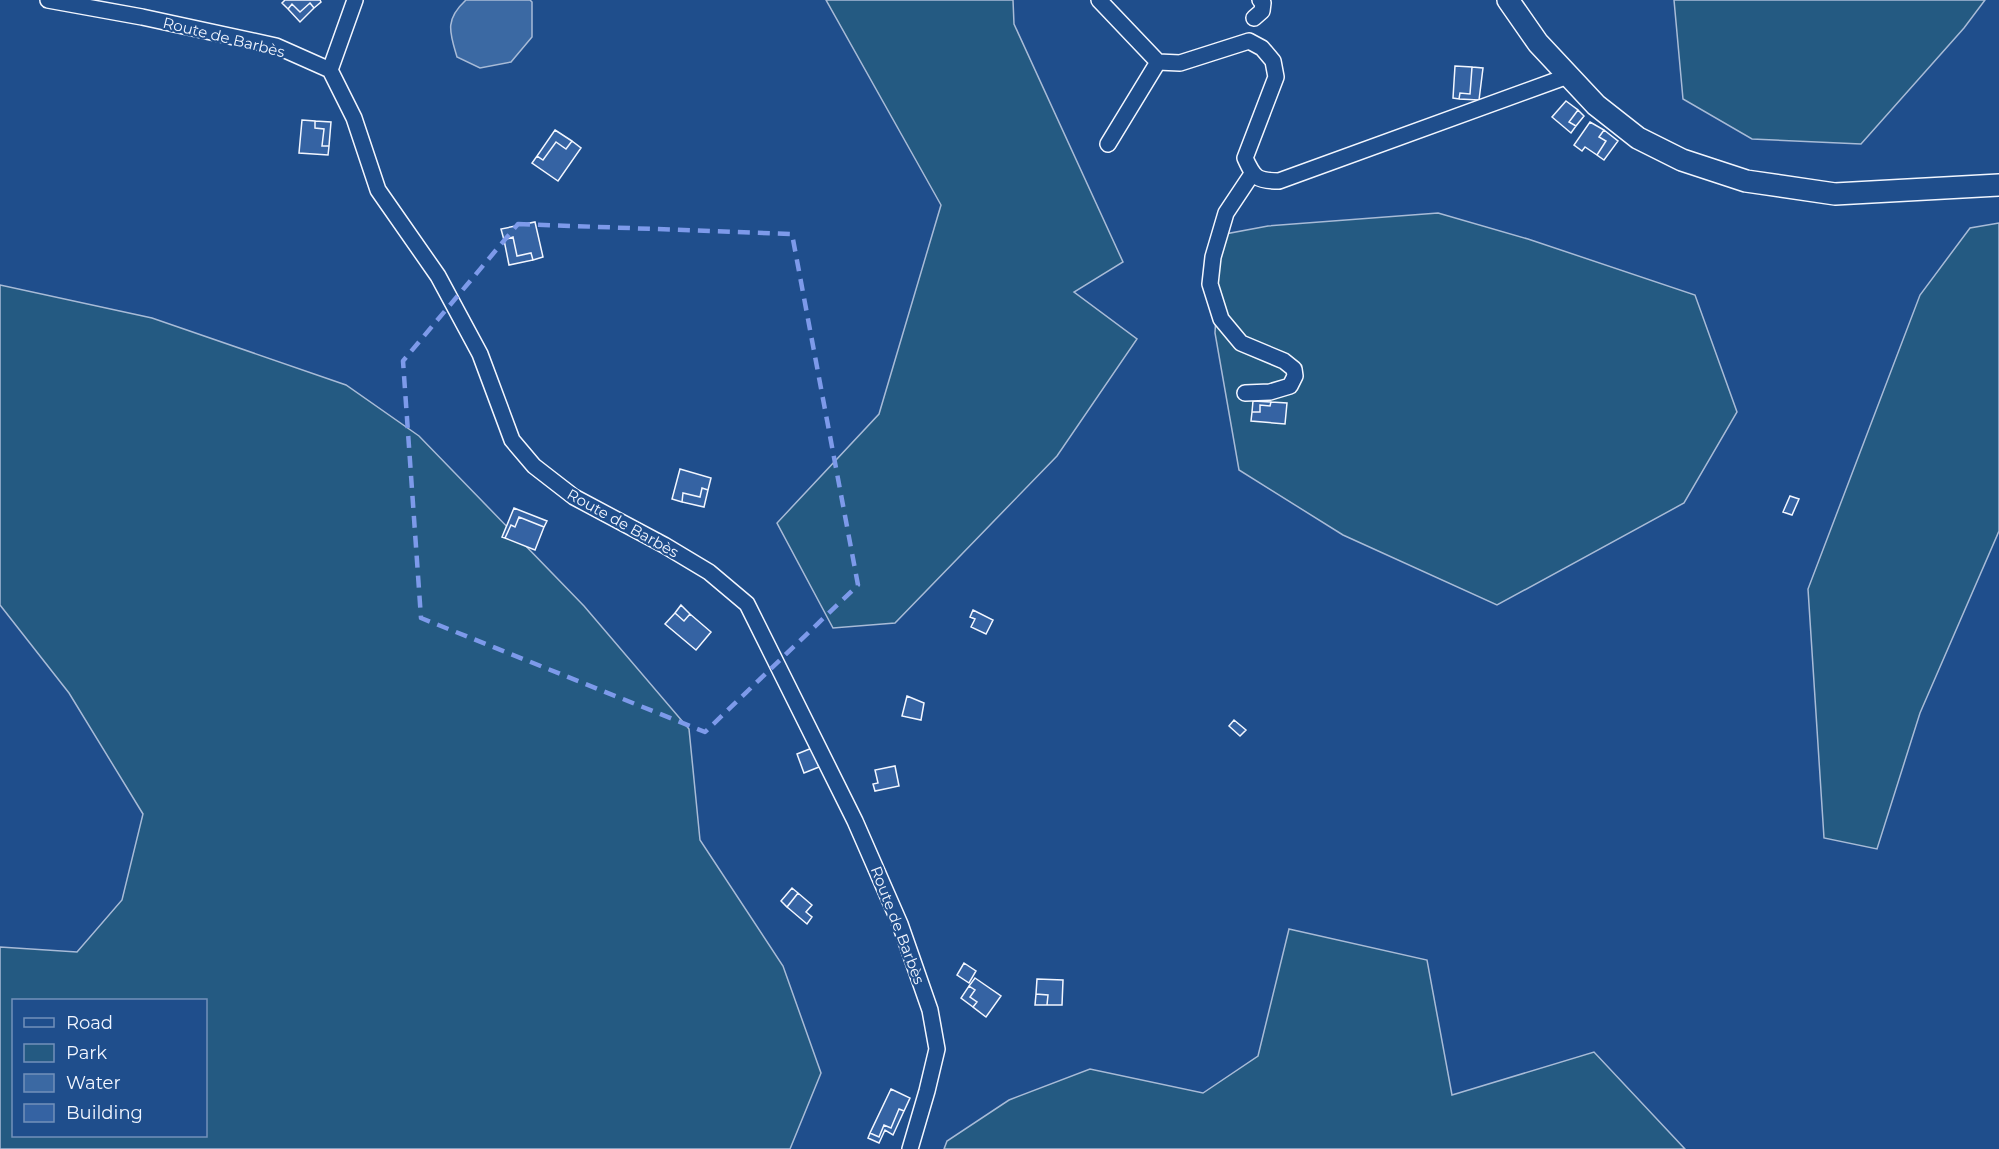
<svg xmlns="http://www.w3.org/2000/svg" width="1999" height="1149" font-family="Montserrat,sans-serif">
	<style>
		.green { fill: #245a82; stroke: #a8bbd7; stroke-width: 1.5; fill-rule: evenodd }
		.water { fill: #3b69a3; stroke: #a8bbd7; stroke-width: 1.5 }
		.building { fill: #3563a3; stroke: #f2f6ff; stroke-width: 1.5 }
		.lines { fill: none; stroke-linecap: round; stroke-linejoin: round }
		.minor-casing { stroke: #f2f6ff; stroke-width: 18 }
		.secondary-casing { stroke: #f2f6ff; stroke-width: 24 }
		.minor { stroke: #1f4e8c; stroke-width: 15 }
		.secondary { stroke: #1f4e8c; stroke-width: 21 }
		.marked { fill: none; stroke: #7d9aea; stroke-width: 4.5; stroke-dasharray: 12 8; stroke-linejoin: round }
		.labels { text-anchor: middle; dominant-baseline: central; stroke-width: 4.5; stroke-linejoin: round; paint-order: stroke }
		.street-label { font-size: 15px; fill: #f2f6ff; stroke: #1f4e8c }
	</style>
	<rect width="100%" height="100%" fill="#1f4e8c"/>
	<path class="green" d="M826 0H1013L1014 24 1123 262 1074 292 1137 339 1057 456 895 623 833 628 777 523 879 414 941 205Z
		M1674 0H1985L1964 28 1861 144 1752 139 1683 99Z
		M1438 213 1528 239 1695 295 1737 412 1684 503 1497 605 1343 535 1239 470 1215 333 1220 235 1268 226Z
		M1999 223V531L1920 713 1877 849 1824 838 1808 589 1920 295 1970 228Z
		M0 285 152 318 346 385 419 436 584 606 689 729 700 840 783 966 821 1073 790 1149H0V947L77 952 122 900 143 814 69 693 0 605ZM14 1000H206V1136H14Z
		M1289 929 1427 960 1452 1095 1594 1052 1685 1149H944L947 1141 1009 1100 1090 1069 1203 1093 1258 1056Z"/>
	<path class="water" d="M466 0H530L532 2V37L511 62 480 68 457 57C450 33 444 20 466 0Z"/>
	<path class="building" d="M285 0H320L321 2 314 8 310 3 300 12 292 4 288 9 282 3Z
		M310 3 314 8 300 22 288 9 292 4 300 12Z
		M1455 66 1472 67 1470 94 1460 93 1459 99 1453 98Z
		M1472 67 1483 68 1479 100 1459 99 1460 93 1470 94Z
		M1566 101 1578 110 1569 122 1576 126 1571 133 1552 117Z
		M1578 110 1584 116 1576 126 1569 122Z
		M302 120 315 121V128L324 129 322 146H329L328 155 299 153Z
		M315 121 331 122 329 146H322L324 129 315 128Z
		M1590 122 1604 130 1599 137 1606 141 1597 155 1585 147 1582 151 1574 145Z
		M555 130 572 141 566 149 556 142 543 160 537 156Z
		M1604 130 1618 141 1604 160 1597 155 1606 141 1599 137Z
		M572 141 581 148 558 181 532 163 537 156 543 160 556 142 566 149Z
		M535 222 543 257 533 260 531 253 517 256 513 237 504 240 501 229Z
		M513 237 517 256 531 253 533 260 509 265 504 240Z
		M1253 401 1271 402 1270 406 1260 405V412H1252Z
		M1271 402 1287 403 1285 424 1251 421 1252 412H1260V405L1270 406Z
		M680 469 711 478 708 490 702 488 700 497 683 493 682 502 672 499Z
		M702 488 708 490 704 507 682 502 683 493 700 497Z
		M1790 496 1799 499 1792 515 1783 512Z
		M514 508 547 521 544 527 519 517 515 527 511 525 505 538 502 537Z
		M519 517 544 527 535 550 505 538 511 525 515 527Z
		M681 605 690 614 684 621 675 613Z
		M973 610 993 620 986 634 971 627 975 619 970 617Z
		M675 613 684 621 690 614 711 632 696 650 665 624Z
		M907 696 924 703 921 720 902 716Z
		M1234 720 1246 730 1240 736 1229 726Z
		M812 748 819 767 804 773 797 754Z
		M895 766 899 786 875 791 873 784 878 783 875 770Z
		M792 888 798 893 787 907 781 901Z
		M798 893 812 905 806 912 812 917 807 924 787 907Z
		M964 963 976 971 969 983 957 975Z
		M975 978 1001 996 986 1017 973 1007 977 1002 970 997 975 990 969 986Z
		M1037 979 1063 980 1062 1005H1047L1048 995 1036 994Z
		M969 986 975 990 970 997 977 1002 973 1007 961 998Z
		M1036 994 1048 995 1047 1005H1035Z
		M891 1089 910 1098 904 1111 899 1109 891 1128 884 1125 879 1137 870 1133Z
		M899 1109 904 1111 893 1135 885 1130 879 1143 868 1138 870 1133 879 1137 884 1125 891 1128Z"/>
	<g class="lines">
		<g class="minor-casing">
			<path id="minor" d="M48 0 142 17 276 46 330 70 354 118 378 190 438 276 480 354 512 440 534 466 574 497 664 545 709 572 747 604 855 821 900 924 930 1010 937 1049 927 1091 910 1149
				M1099 0 1158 62 1180 63 1249 41 1262 48 1273 61 1276 77 1245 158C1254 178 1257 181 1279 181L1568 76
				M1254 18 1262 11 1263 3 1260 0
				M330 70 355 0
				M1108 144 1158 62
				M1245 393 1270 392 1290 386 1295 376 1294 369 1284 361 1241 343 1221 319 1210 284 1213 257 1226 213 1252 174"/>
		</g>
		<g class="secondary-casing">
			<path id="secondary" d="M1508 0 1538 43 1596 105 1638 138 1682 160 1746 181 1835 194 1999 185"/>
		</g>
		<use href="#minor" class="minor"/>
		<use href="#secondary" class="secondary"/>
	</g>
	<path class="marked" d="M518 224 792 234 858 585 705 732 421 618 403 361Z"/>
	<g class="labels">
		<g class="street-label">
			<text transform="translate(224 37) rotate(14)">Route de Barbès</text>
			<text transform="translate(623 523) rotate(29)">Route de Barbès</text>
			<text transform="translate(898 925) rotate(69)">Route de Barbès</text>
		</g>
	</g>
	<rect x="12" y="999" width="195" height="138" fill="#1f4e8c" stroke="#7391ba" stroke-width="1.5"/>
	<rect x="24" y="1018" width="30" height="9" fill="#1f4e8c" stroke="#7391ba" stroke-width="1.5"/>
	<text x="66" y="1029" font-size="18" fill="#f2f6ff">Road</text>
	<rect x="24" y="1044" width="30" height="18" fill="#245a82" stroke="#7391ba" stroke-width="1.5"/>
	<text x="66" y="1059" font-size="18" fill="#f2f6ff">Park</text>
	<rect x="24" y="1074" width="30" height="18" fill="#3b69a3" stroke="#7391ba" stroke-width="1.5"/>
	<text x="66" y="1089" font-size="18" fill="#f2f6ff">Water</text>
	<rect x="24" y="1104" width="30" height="18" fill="#3563a3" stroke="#7391ba" stroke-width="1.5"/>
	<text x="66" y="1119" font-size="18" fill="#f2f6ff">Building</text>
</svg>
